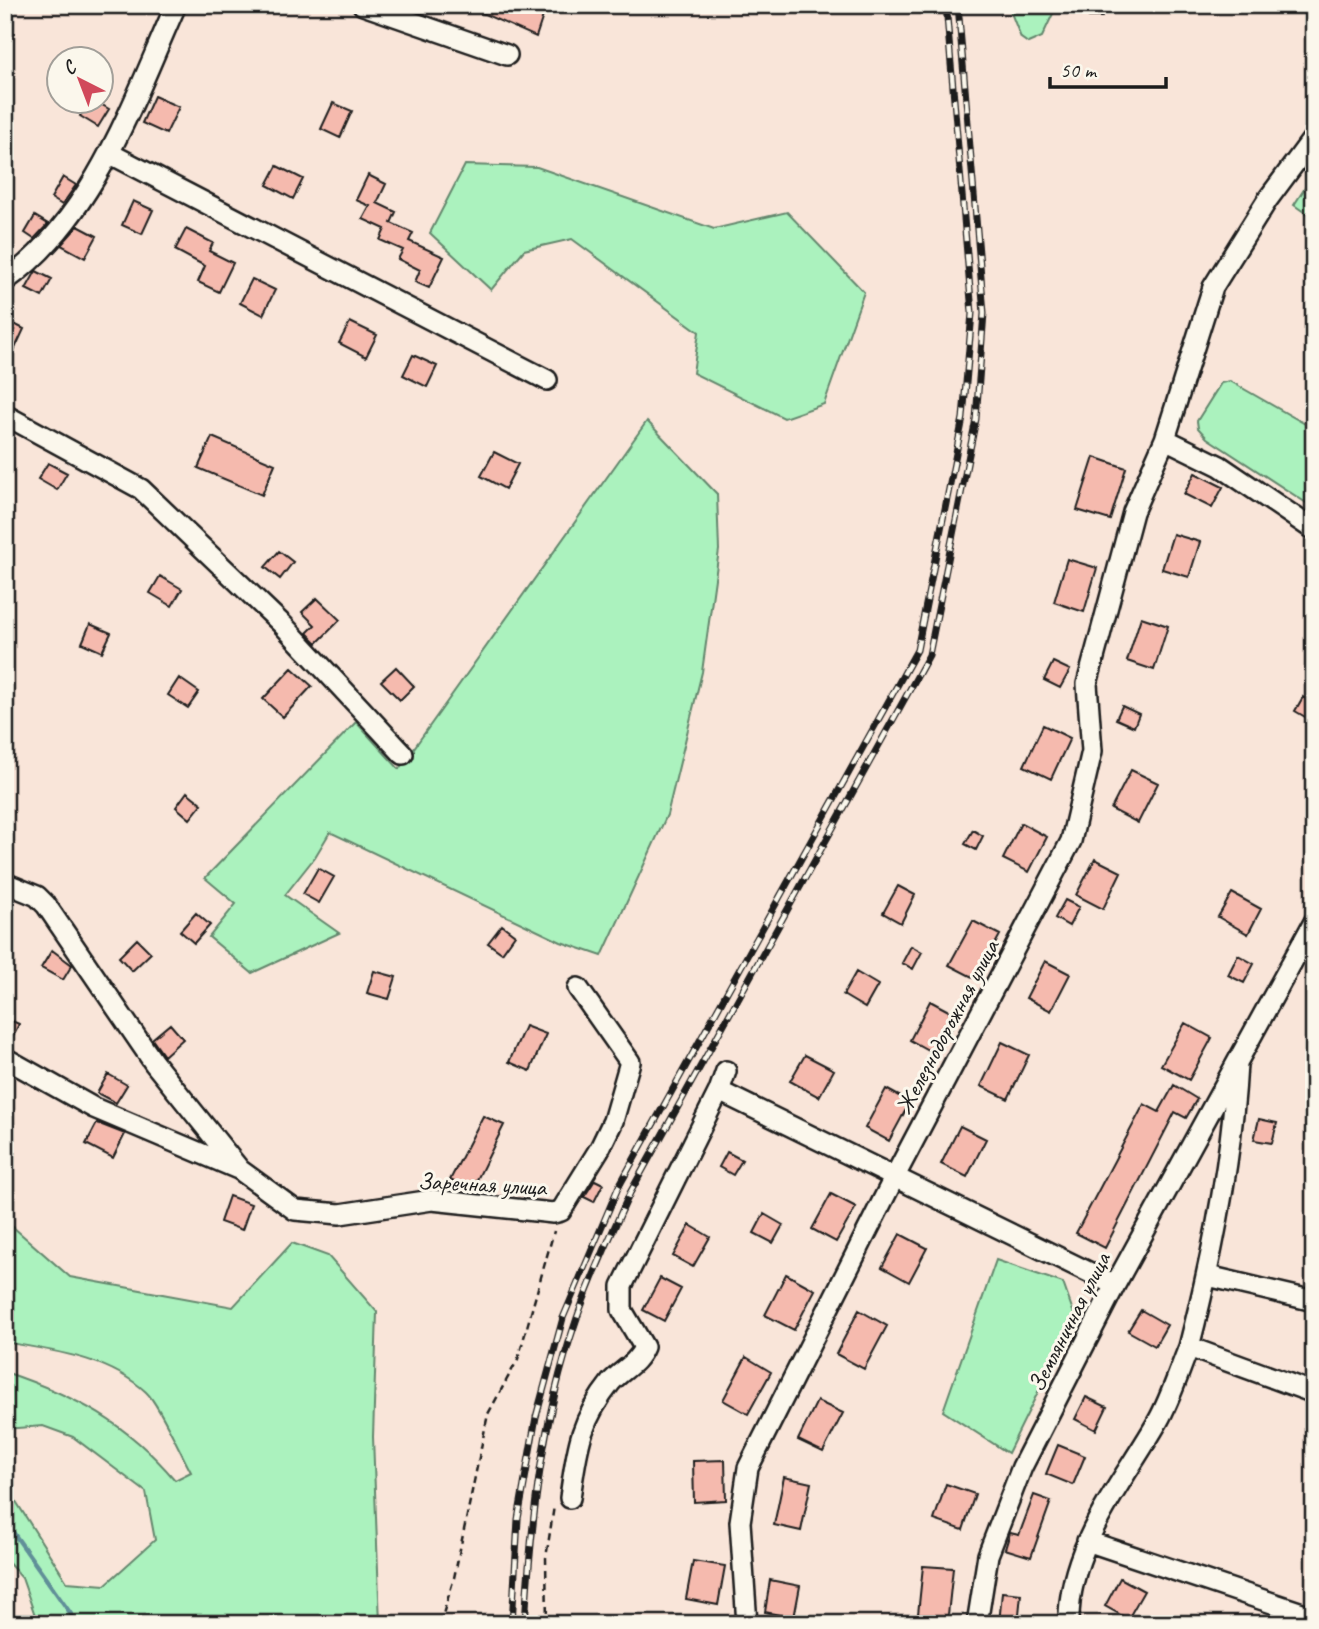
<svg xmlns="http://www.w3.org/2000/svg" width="1319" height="1629" font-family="Caveat,sans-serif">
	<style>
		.green { fill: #abf2be; stroke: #64876d; stroke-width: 2 }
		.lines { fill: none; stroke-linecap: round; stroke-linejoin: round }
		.stream { stroke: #608f98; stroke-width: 4.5 }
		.building { fill: #f5baae; stroke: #1c1c1c; stroke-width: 2 }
		.minor-casing { stroke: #1c1c1c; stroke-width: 24 }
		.path { stroke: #1c1c1c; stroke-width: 2.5; stroke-dasharray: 7 5; stroke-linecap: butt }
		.minor { stroke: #fbf7ec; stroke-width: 19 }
		.rail-casing { stroke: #1c1c1c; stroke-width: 7 }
		.rail { stroke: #fbf7ec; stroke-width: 4.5; stroke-dasharray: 13; stroke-linecap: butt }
		.labels { text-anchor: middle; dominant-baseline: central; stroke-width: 6; stroke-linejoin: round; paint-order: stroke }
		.street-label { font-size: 24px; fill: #1c1c1c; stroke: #fbf7ec }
	</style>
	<rect width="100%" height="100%" fill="#f9e5d9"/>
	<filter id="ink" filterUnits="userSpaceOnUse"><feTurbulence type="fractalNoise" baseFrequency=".0143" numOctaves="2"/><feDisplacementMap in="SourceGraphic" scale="14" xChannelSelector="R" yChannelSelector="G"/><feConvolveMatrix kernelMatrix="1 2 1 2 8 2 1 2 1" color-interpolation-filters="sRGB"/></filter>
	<g filter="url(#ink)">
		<path class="green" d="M1008 5H1057L1042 37 1028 43 1021 38Z
			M465 165 537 167 714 229 787 212 864 292 824 404 784 418 693 373 699 332 572 239 524 250 491 290 430 233Z
			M1314 174V219L1294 205Z
			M1230 381 1314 429V508L1207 438 1198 428 1197 421 1221 383Z
			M647 421 717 494 719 550 702 672 667 815 602 956 561 942 330 832 315 857 285 895 339 933 252 973 209 937 236 904 205 878 356 722 399 769Z
			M5 1220 70 1277 233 1307 292 1243 328 1256 377 1312 373 1437 380 1624H38L22 1578 5 1559V1484L67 1582 105 1585 155 1540 146 1492 73 1437 43 1426 5 1429V1372C76 1396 127 1423 175 1480L191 1472C181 1454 159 1404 146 1392 108 1357 54 1351 5 1342Z
			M996 1260 1063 1283 1075 1317 1008 1453 943 1411Z"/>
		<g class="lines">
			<path class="stream" d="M5 1521 78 1624"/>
		</g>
		<path class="building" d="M464 5H510L543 16 536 37Z
			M1089 5H1102V17H1089Z
			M154 96 179 107 166 134 142 123Z
			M88 102H97L109 109 98 127 80 116Z
			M333 103 352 111 340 138 321 129Z
			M277 166 303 179 293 199 267 185Z
			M368 175 386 184 377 203 396 212 391 223 413 233 409 241 444 257 429 288 415 282 420 270 398 259 403 250 380 240 385 229 363 219 370 206 356 200Z
			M63 177 76 185 62 205 51 198Z
			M133 201 153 210 142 234 122 225Z
			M35 216 48 224 34 239 25 233Z
			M78 226 97 236 85 258 61 245Z
			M186 229 213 243 209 251 233 263 219 292 198 282 205 266 175 250Z
			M36 271 52 279 42 297 26 289Z
			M252 279 275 290 263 315 240 303Z
			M10 322 24 329 5 370V333Z
			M350 322 377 335 366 357 339 343Z
			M413 355 437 366 427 387 403 375Z
			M212 437 275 464 262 495 198 468Z
			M494 452 518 464 505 489 481 476Z
			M1094 457 1126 468 1110 520 1077 510Z
			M48 463 67 473 57 490 38 479Z
			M1195 473 1223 487 1212 508 1184 494Z
			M1173 534 1200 542 1189 577 1162 569Z
			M279 551 293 562 280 579 265 567Z
			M1067 559 1097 568 1084 612 1054 602Z
			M160 576 182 589 172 606 150 593Z
			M317 598 340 620 317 643 307 633 315 625 302 612Z
			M1141 617 1168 626 1154 670 1127 661Z
			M90 624 111 633 102 652 82 643Z
			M1053 662 1070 670 1060 688 1044 680Z
			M396 667 414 686 400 700 381 681Z
			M292 668 312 686 283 717 263 699Z
			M179 678 199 692 188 708 168 695Z
			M1303 697 1314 704V722L1295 711Z
			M1122 706 1139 714 1134 727 1116 719Z
			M1043 725 1070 738 1051 779 1024 766Z
			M1131 770 1158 783 1138 823 1111 809Z
			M187 792 202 804 190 819 176 807Z
			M1021 823 1047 837 1029 872 1003 859Z
			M973 830 983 836 976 850 965 844Z
			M1095 859 1121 872 1103 909 1076 895Z
			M318 868 334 877 319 903 303 894Z
			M898 886 915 895 901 923 883 913Z
			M1232 893 1261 909 1248 934 1218 917Z
			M1065 900 1079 907 1069 926 1055 918Z
			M196 913 210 925 194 943 180 931Z
			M973 921 1000 935 976 979 949 965Z
			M502 925 515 935 502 953 488 943Z
			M137 939 151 953 132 971 119 957Z
			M911 946 922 952 913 969 902 963Z
			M52 950 72 965 63 980 41 968Z
			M1238 955 1254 964 1244 983 1228 975Z
			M1045 961 1070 974 1051 1011 1026 998Z
			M374 971 396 977 389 999 367 993Z
			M856 972 878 985 865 1008 843 995Z
			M930 1001 958 1016 937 1055 910 1040Z
			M5 1018 19 1024 8 1046H5Z
			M1185 1023 1212 1038 1189 1080 1161 1065Z
			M170 1024 183 1039 164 1056 152 1039Z
			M525 1026 546 1034 530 1071 509 1062Z
			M1002 1042 1029 1055 1008 1099 981 1086Z
			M805 1055 834 1070 819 1097 790 1081Z
			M108 1074 127 1085 116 1103 97 1093Z
			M1174 1085 1197 1099 1186 1118 1175 1112 1105 1248 1076 1233 1144 1104 1159 1112Z
			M886 1089 910 1102 889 1141 865 1128Z
			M483 1116 504 1125 472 1190 450 1180Z
			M1259 1119 1277 1123 1272 1143 1254 1140Z
			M97 1123 125 1134 113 1158 86 1144Z
			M960 1126 986 1139 967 1177 941 1164Z
			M727 1152 742 1160 733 1175 719 1167Z
			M595 1180 603 1184 594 1202 584 1197Z
			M831 1194 856 1207 836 1242 812 1229Z
			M229 1196 251 1204 242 1230 220 1222Z
			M764 1214 783 1225 773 1243 754 1233Z
			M690 1225 710 1237 693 1267 673 1256Z
			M900 1234 927 1248 909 1282 882 1267Z
			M786 1274 815 1290 794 1330 765 1315Z
			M660 1278 681 1289 664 1321 643 1310Z
			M859 1310 887 1326 864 1369 836 1354Z
			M1141 1310 1167 1325 1155 1346 1128 1331Z
			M746 1357 771 1372 748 1414 723 1400Z
			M1086 1397 1107 1407 1096 1430 1075 1419Z
			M817 1401 843 1413 823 1452 798 1440Z
			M1058 1445 1085 1456 1073 1485 1046 1474Z
			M725 1460 726 1500 694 1502 693 1461Z
			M784 1477 811 1483 801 1531 774 1525Z
			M946 1484 975 1494 963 1530 934 1520Z
			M1034 1495 1051 1501 1031 1557 1005 1549 1010 1533 1019 1535Z
			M693 1561 725 1566 718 1605 686 1599Z
			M923 1566 953 1568 947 1624H917Z
			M1120 1578 1144 1591 1128 1619 1105 1606Z
			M770 1580 800 1586 794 1618 765 1612Z
			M1002 1592 1021 1594 1018 1624H999Z"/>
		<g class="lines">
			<g class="minor-casing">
				<path id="minor" d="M363 5 507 55
					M109 153 547 380
					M5 281C94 218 133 101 176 5
					M5 415 141 489 283 625 403 754
					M1165 439 1220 466 1314 530
					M5 883 37 896 46 905 154 1063 240 1170 295 1210 340 1214 432 1200 553 1213 561 1211 600 1148 613 1121 630 1062 578 988
					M5 1058 94 1108 238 1169
					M1237 1064C1232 1160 1213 1254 1189 1347L1314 1393
					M726 1071 719 1091 1115 1285
					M1208 1276 1314 1301
					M570 1498C577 1449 579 1422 611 1382 623 1369 637 1364 644 1347L622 1310V1286L719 1091
					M1087 1541 1314 1617
					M747 1624 740 1522 748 1468 894 1178 1071 841 1092 751 1087 684 1133 512 1165 439 1213 287 1268 199 1314 137
					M977 1624 988 1555 1022 1467 1115 1285 1314 922
					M1069 1624C1067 1548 1122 1484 1158 1421 1171 1398 1179 1371 1189 1347"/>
			</g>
			<path class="path" d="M440 1624 454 1578 488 1414 518 1359 554 1231
				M547 1624 546 1558 554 1506"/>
			<use href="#minor" class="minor"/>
			<g class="rail-casing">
				<path id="rail" d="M512 1624 518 1519 536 1417 563 1318 618 1188 917 650 963 418 972 313 946 5
					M525 1624C531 1520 542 1419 576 1321 591 1277 611 1235 630 1193L929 655 976 419 984 313 958 5"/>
			</g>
			<use href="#rail" class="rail"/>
		</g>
	</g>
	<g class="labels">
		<g class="street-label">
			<text transform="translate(947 1027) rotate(-62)">Железнодорожная улица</text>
			<text transform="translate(482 1184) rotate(3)">Заречная улица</text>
			<text transform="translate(1069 1322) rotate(-63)">Земляничная улица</text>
		</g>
	</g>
	<rect width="1319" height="1629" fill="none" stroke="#fbf7ec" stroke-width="28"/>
	<rect x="14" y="14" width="1291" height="1601" fill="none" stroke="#1c1c1c" stroke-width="2.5" filter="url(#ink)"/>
	<g transform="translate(80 80) rotate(318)"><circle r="33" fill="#fbf7ec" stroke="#a29f99" stroke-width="2"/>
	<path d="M0-5L12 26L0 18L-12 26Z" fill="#d1495b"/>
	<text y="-10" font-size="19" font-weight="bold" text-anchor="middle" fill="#1c1c1c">С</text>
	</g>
	<path d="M1050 77v10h116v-10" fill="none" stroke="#1c1c1c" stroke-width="3.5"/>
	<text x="1060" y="77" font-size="21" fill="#1c1c1c" stroke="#fbf7ec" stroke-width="5" paint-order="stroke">50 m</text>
</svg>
